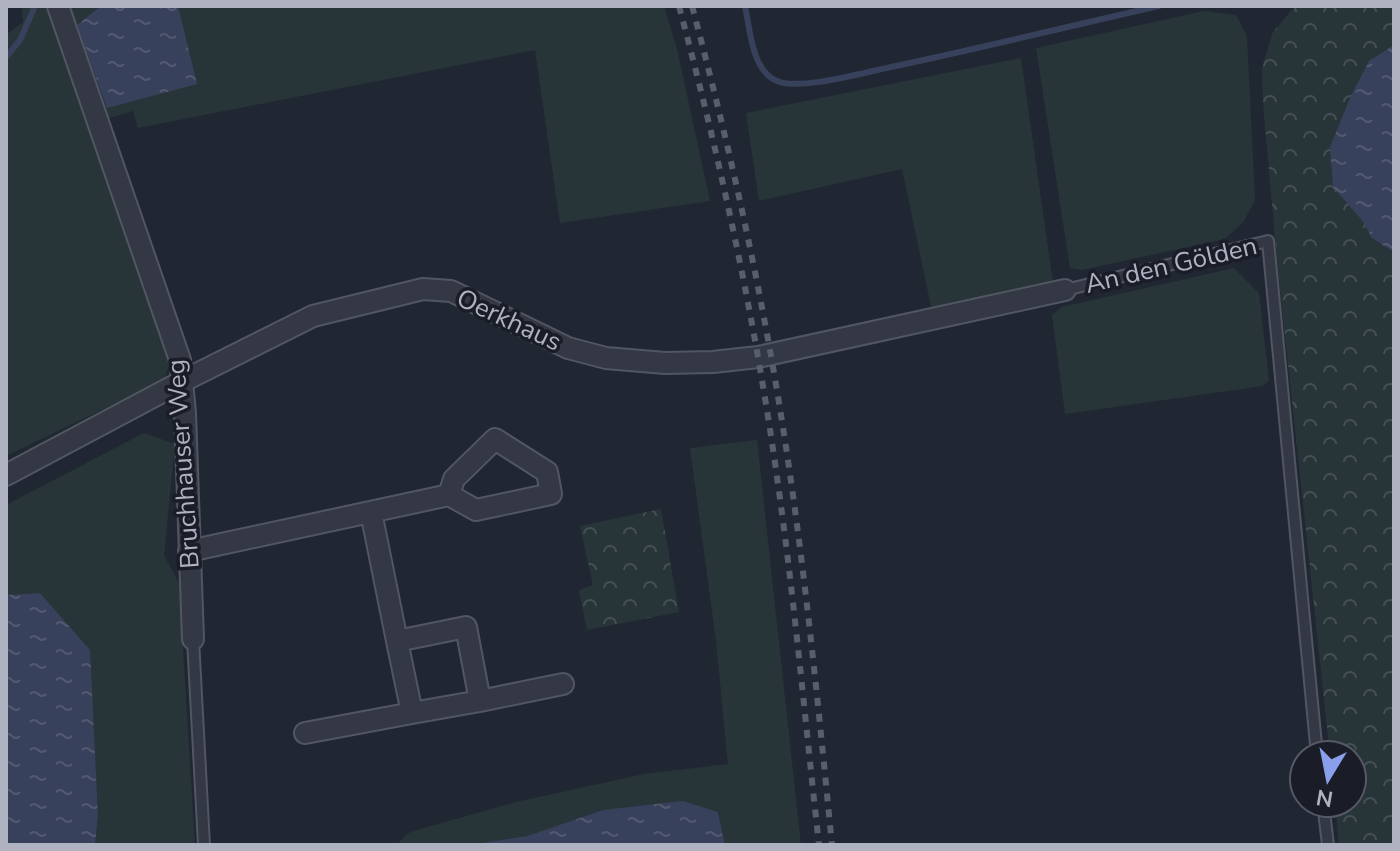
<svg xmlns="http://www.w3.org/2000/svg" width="1400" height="851" font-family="'Nunito Sans',sans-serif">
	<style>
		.green { fill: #273538 }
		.park { fill: url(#park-crowns) }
		.water { fill: url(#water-ripples) }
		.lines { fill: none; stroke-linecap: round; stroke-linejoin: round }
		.stream { stroke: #38415b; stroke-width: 6 }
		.service-casing { stroke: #525562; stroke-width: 14 }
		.minor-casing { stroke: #525562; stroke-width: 24 }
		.service { stroke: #343844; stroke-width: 10 }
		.minor { stroke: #343844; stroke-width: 20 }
		.rail { stroke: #595e6d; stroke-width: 6; stroke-dasharray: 8 8; stroke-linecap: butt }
		.labels { text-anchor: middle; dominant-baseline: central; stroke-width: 7; stroke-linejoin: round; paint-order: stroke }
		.street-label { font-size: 26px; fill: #afb2c1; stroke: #1a1d28 }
	</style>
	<defs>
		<pattern id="park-crowns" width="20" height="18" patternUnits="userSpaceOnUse" patternTransform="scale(2)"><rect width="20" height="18" fill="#273538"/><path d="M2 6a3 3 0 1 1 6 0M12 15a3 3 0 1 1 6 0" fill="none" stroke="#445053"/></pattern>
		<pattern id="water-ripples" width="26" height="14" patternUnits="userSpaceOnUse" patternTransform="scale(2)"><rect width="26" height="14" fill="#38415b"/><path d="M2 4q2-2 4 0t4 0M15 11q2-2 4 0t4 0" fill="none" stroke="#525a71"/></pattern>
	</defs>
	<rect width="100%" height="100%" fill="#212633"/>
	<path class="green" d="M22 6H52L170 362 164 380 6 456V35L23 22Z
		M63 6H664L677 49 710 201 560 223 535 50 138 128 133 111 105 119Z
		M1204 11 1236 15 1247 36 1255 200 1244 221 1225 239 1082 270 1070 268 1036 48Z
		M1021 58 1053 283 932 311 902 169 759 201 746 113Z
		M1234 268 1259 293 1269 380 1263 386 1065 414 1052 315 1062 307Z
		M144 433 175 444 164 555 179 583 195 845H95L98 814 95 757 40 593 6 595V505Z
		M757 440 801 845H725L718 812 683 802 603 810 527 836 470 845H396L410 832 516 802 644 774 728 764 716 641 690 448Z"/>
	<path class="park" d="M1299 6H1394V845H1339L1335 803H1352V755H1330L1278 270 1263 103 1262 68 1273 32 1293 9Z
		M661 509 679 612 587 630 579 590 593 585 580 526Z"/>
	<path class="water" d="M101 6H178L197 84 107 108 77 25Z
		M1394 45V252L1372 238 1362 220 1333 187 1330 147 1351 96 1369 61Z
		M40 593 90 650 98 815 95 845H6V595Z
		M683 801 718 812 725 845H469L527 836 603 810Z"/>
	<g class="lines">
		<path class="stream" d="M745 6C750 30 752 71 777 81 800 91 865 72 891 67 981 48 1070 26 1159 6
			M6 57 20 40 35 6"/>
		<g class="service-casing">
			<path id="service" d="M1065 290 1268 241 1317 755
				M193 639 204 845
				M1323 803 1328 845"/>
		</g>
		<g class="minor-casing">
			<path id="minor" d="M58 6 180 360 185 413 193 639
				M6 475 181 382 313 316 423 289 451 291 568 348 606 358 665 363 713 362 758 357 1065 290
				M371 512 397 641
				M189 551 449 495 476 510 551 494 547 472 495 439 454 479 449 495
				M466 627 480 701 412 713 397 641Z
				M480 701 563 684
				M305 733 412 713"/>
		</g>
		<use href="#service" class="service"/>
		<use href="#minor" class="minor"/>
		<path class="rail" d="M679 6C720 159 754 314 776 470 794 594 805 720 819 845
			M692 6C723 122 750 238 771 356 800 518 816 682 832 845"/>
	</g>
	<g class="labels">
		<g class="street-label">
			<text transform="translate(1171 265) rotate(-13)">An den Gölden</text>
			<text transform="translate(509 320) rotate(25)">Oerkhaus</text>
			<text transform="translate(183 464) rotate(-94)">Bruchhauser Weg</text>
		</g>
	</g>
	<rect width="1400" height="851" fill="none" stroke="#afb2c1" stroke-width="16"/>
	<g transform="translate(1328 779) rotate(190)"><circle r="38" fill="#1a1d28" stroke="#565965" stroke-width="2"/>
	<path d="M0-6L14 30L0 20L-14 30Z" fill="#8a9feb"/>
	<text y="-12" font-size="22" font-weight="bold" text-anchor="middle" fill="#afb2c1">N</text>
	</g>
</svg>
